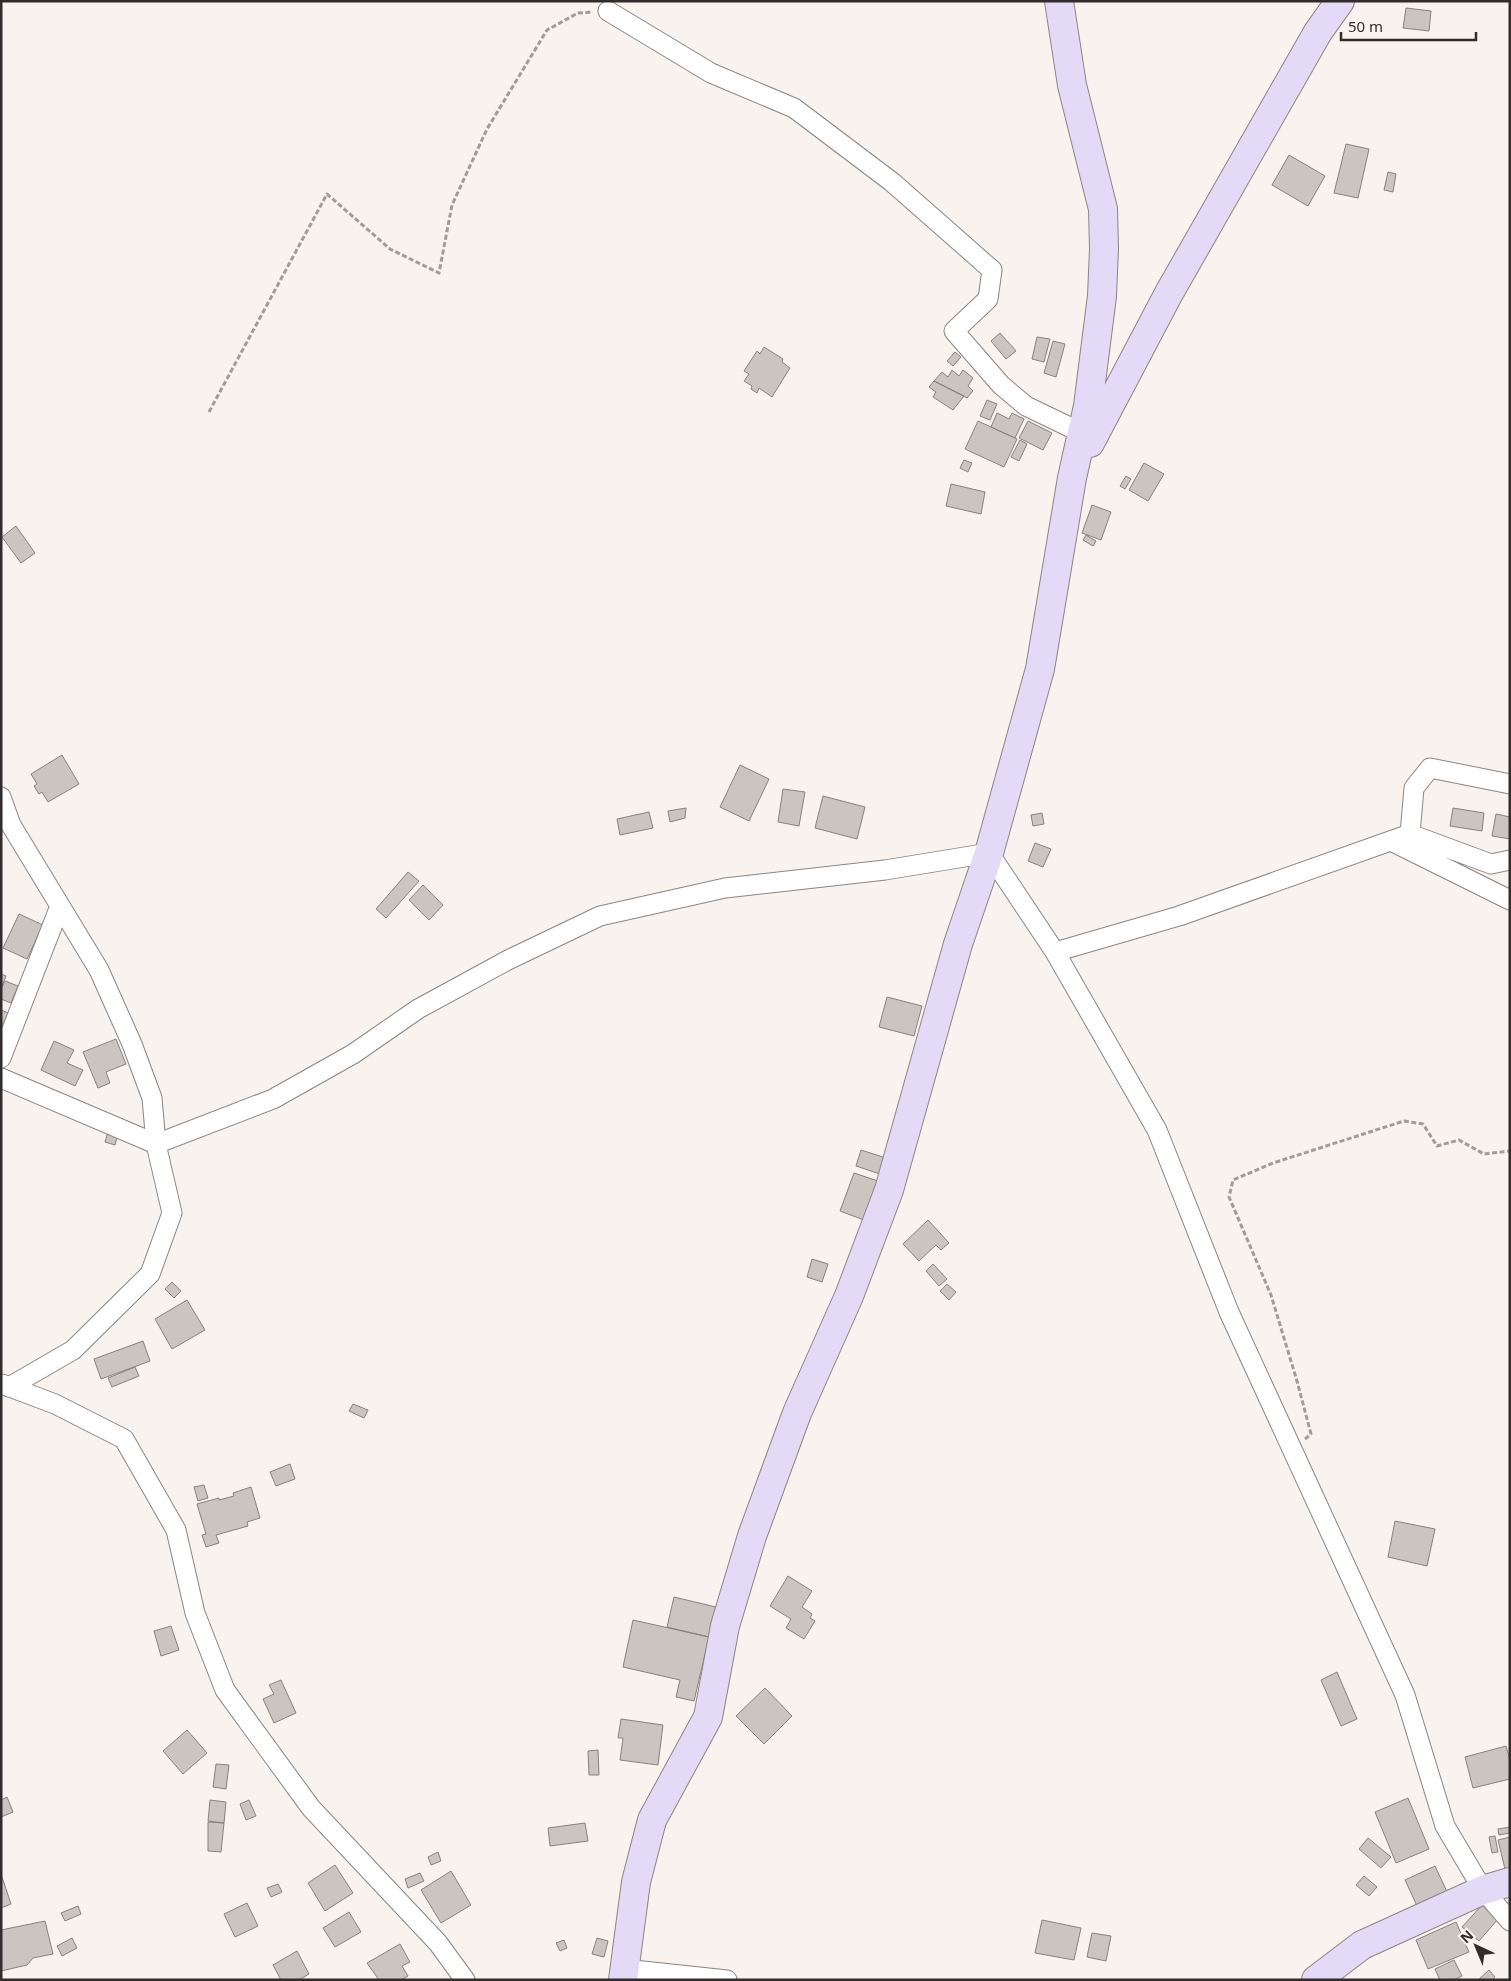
<svg xmlns="http://www.w3.org/2000/svg" width="1511" height="1981" font-family="'Noto Sans',sans-serif">
	<style>
		.building { fill: #cbc5c1; stroke: #87827e }
		.lines { fill: none; stroke-linecap: round; stroke-linejoin: round }
		.street-casing { stroke: #8b8682; stroke-width: 21 }
		.secondary-casing { stroke: #8b8682; stroke-width: 30 }
		.path { stroke: #a09c99; stroke-width: 3; stroke-dasharray: 5 2.5; stroke-linecap: butt }
		.street { stroke: #fff; stroke-width: 19 }
		.secondary { stroke: #e3daf7; stroke-width: 28 }
	</style>
	<rect width="100%" height="100%" fill="#f8f3ee"/>
	<path class="building" d="M1406 8 1431 11 1429 31 1403 28Z
		M1346 144 1369 149 1358 198 1334 193Z
		M1289 155 1325 176 1308 206 1272 185Z
		M1388 172 1396 174 1393 192 1384 190Z
		M1000 333 1016 351 1006 359 991 341Z
		M1037 337 1050 339 1044 362 1032 359Z
		M1053 341 1065 344 1056 377 1044 373Z
		M764 347 783 359 782 362 790 368 772 397 759 388 757 393 751 389 752 386 744 381 749 374 744 371 757 351 760 354Z
		M955 352 961 357 953 366 947 361Z
		M952 370 959 376 963 370 973 378 968 386 973 391 967 398 934 381 942 372 948 377Z
		M934 381 964 396 953 410 933 397 936 392 929 387Z
		M987 400 997 404 990 420 980 416Z
		M997 413 1009 419 1012 413 1024 419 1015 438 991 427Z
		M978 421 1017 439 1004 467 965 449Z
		M1028 421 1052 433 1043 450 1019 438Z
		M1020 440 1027 444 1019 461 1011 457Z
		M964 460 972 463 968 472 960 468Z
		M1144 463 1164 474 1148 501 1129 490Z
		M1126 476 1131 479 1125 489 1120 486Z
		M951 484 985 492 981 514 946 506Z
		M1092 505 1111 512 1101 540 1082 533Z
		M16 526 35 553 21 563 2 537Z
		M1086 535 1096 541 1093 546 1083 540Z
		M62 755 79 784 48 802 42 792 39 794 34 786 37 784 31 774Z
		M740 765 769 779 749 821 720 807Z
		M783 789 805 792 799 826 778 822Z
		M823 796 865 807 857 839 815 828Z
		M686 808 685 818 670 822 668 811Z
		M1453 808 1484 813 1482 831 1450 826Z
		M649 812 653 828 620 835 617 819Z
		M1042 813 1044 824 1033 826 1031 815Z
		M1496 814 1510 817V839L1492 836Z
		M1035 843 1051 849 1043 867 1028 861Z
		M408 872 419 881 386 918 376 909Z
		M423 885 443 905 429 920 409 900Z
		M19 914 43 925 27 959 3 948Z
		M1 974 6 976 1 989Z
		M5 981 18 986 11 1003 1 999V989Z
		M887 997 922 1006 914 1036 879 1027Z
		M1 1010 13 1015 1 1043Z
		M116 1039 126 1064 106 1072 110 1083 98 1088 83 1052Z
		M54 1041 74 1050 67 1063 83 1070 75 1086 41 1070Z
		M108 1131 118 1134 115 1145 105 1142Z
		M861 1150 886 1158 880 1174 856 1166Z
		M854 1173 878 1181 864 1220 840 1211Z
		M928 1220 949 1243 941 1250 936 1245 919 1261 903 1244Z
		M812 1259 828 1264 822 1282 807 1277Z
		M933 1264 947 1279 939 1286 926 1271Z
		M172 1282 181 1291 174 1298 165 1289Z
		M947 1284 956 1292 949 1300 940 1291Z
		M187 1300 205 1330 172 1349 155 1319Z
		M143 1341 150 1361 101 1379 94 1359Z
		M135 1367 139 1376 112 1387 108 1378Z
		M353 1404 368 1410 364 1418 349 1411Z
		M290 1464 295 1479 276 1486 270 1472Z
		M204 1485 208 1498 198 1501 194 1487Z
		M251 1487 260 1518 247 1522 248 1526 216 1535 219 1543 206 1547 202 1535 206 1534 197 1504 219 1498V1500L234 1496 233 1493Z
		M1395 1521 1435 1529 1427 1566 1388 1557Z
		M788 1576 812 1591 802 1607 812 1614 810 1618 815 1621 804 1639 786 1628 791 1619 770 1606Z
		M674 1597 716 1607 709 1637 667 1627Z
		M633 1620 709 1637 694 1701 676 1697 680 1680 623 1667Z
		M171 1626 179 1650 161 1656 154 1631Z
		M1337 1672 1357 1719 1341 1726 1321 1680Z
		M281 1680 296 1713 274 1723 263 1699 274 1694 269 1685Z
		M765 1688 792 1716 764 1744 736 1716Z
		M621 1719 663 1725 658 1765 620 1760 623 1738H618Z
		M187 1730 207 1753 183 1774 163 1751Z
		M1506 1746 1510 1760V1779L1473 1788 1465 1757Z
		M598 1750 599 1775H589L588 1751Z
		M216 1764 229 1765 226 1789 213 1787Z
		M7 1797 13 1812 1 1817V1800Z
		M1408 1798 1429 1849 1396 1863 1375 1812Z
		M210 1800 226 1802 224 1823 208 1821Z
		M249 1800 256 1816 246 1820 240 1804Z
		M208 1822 224 1823 221 1852 208 1851Z
		M585 1823 588 1841 550 1846 548 1828Z
		M1510 1827V1833L1499 1835 1498 1829Z
		M1495 1836 1498 1852 1492 1853 1489 1837Z
		M1510 1837V1868L1505 1869 1498 1840Z
		M1368 1838 1391 1857 1381 1868 1359 1849Z
		M438 1852 441 1861 431 1865 428 1857Z
		M335 1865 353 1893 325 1911 308 1883Z
		M1435 1866 1449 1896 1419 1910 1405 1880Z
		M451 1871 471 1905 441 1923 421 1890Z
		M420 1873 424 1881 408 1888 405 1879Z
		M1 1874 11 1904 1 1908Z
		M1364 1876 1377 1887 1369 1896 1356 1885Z
		M278 1884 282 1892 271 1897 267 1888Z
		M247 1903 258 1926 235 1937 224 1914Z
		M1482 1905 1498 1919 1479 1941 1462 1927Z
		M78 1906 81 1914 65 1921 61 1913Z
		M349 1912 361 1932 335 1947 323 1928Z
		M1042 1920 1081 1928 1074 1960 1035 1953Z
		M45 1921 53 1954 33 1958 27 1965 1 1971V1930Z
		M1456 1922 1469 1952 1428 1969 1416 1940Z
		M1092 1933 1111 1936 1106 1961 1087 1957Z
		M72 1938 77 1948 62 1956 57 1946Z
		M597 1938 608 1941 604 1957 592 1954Z
		M564 1940 567 1948 560 1951 556 1943Z
		M400 1944 410 1962 402 1966 408 1976 401 1980H379L367 1963Z
		M297 1951 309 1974 299 1980H281L273 1965Z
		M1454 1960 1462 1976 1454 1980H1440L1435 1969Z
		M1489 1970 1495 1977 1492 1980H1478Z"/>
	<g class="lines">
		<g class="street-casing">
			<path id="street" d="M608 11 711 73 794 108 892 182 992 270 988 299 954 331 1001 385 1026 406 1082 433
				M1 797 11 825 99 970 132 1044 152 1098 156 1144 1 1078
				M1410 834 1491 864 1510 860
				M1391 841 1510 900
				M1055 952 1179 916 1410 834 1414 788 1430 768 1510 784
				M1 1058 60 906
				M2 1384 55 1404 124 1439 176 1530 195 1613 225 1690 311 1808 438 1943 465 1980
				M9 1387 73 1350 150 1274 172 1213 156 1144 273 1099 353 1054 418 1009 508 960 600 916 725 888 885 870 989 853 1055 952 1157 1130 1229 1312 1405 1695 1445 1826 1483 1890 1510 1921
				M624 1969 727 1980"/>
		</g>
		<g class="secondary-casing">
			<path id="secondary" d="M1090 443 1169 293 1318 32 1340 1
				M623 1980 636 1882 652 1820 708 1717 725 1626 752 1536 797 1413 849 1296 889 1190 958 944 989 853 1040 669 1072 478 1088 406 1102 296 1104 249 1103 209 1072 85 1059 1
				M1316 1980 1362 1945 1483 1890 1510 1882"/>
		</g>
		<path class="path" d="M209 412 327 194 390 249 439 273 452 205 487 129 547 30 578 13 593 12
			M1305 1439 1311 1434 1297 1381 1271 1295 1229 1197 1233 1180 1273 1163 1404 1121 1423 1124 1437 1146 1459 1140 1484 1154 1510 1151"/>
		<use href="#street" class="street"/>
		<use href="#secondary" class="secondary"/>
	</g>
	<rect width="1511" height="1981" fill="none" stroke="#302d2c" stroke-width="5"/>
	<g transform="translate(1476 1946) rotate(316)" stroke="#f8f3ee" stroke-width="4" paint-order="stroke">
	<path d="M0-4L9 19L0 12L-9 19Z" fill="#302d2c"/>
	<text y="-8" font-size="14" font-weight="bold" text-anchor="middle" fill="#302d2c">N</text>
	</g>
	<path d="M1341 32v8h135v-8" fill="none" stroke="#302d2c" stroke-width="2.5"/>
	<text x="1348" y="32" font-size="15" fill="#302d2c" stroke="#f8f3ee" stroke-width="4" paint-order="stroke">50 m</text>
</svg>
